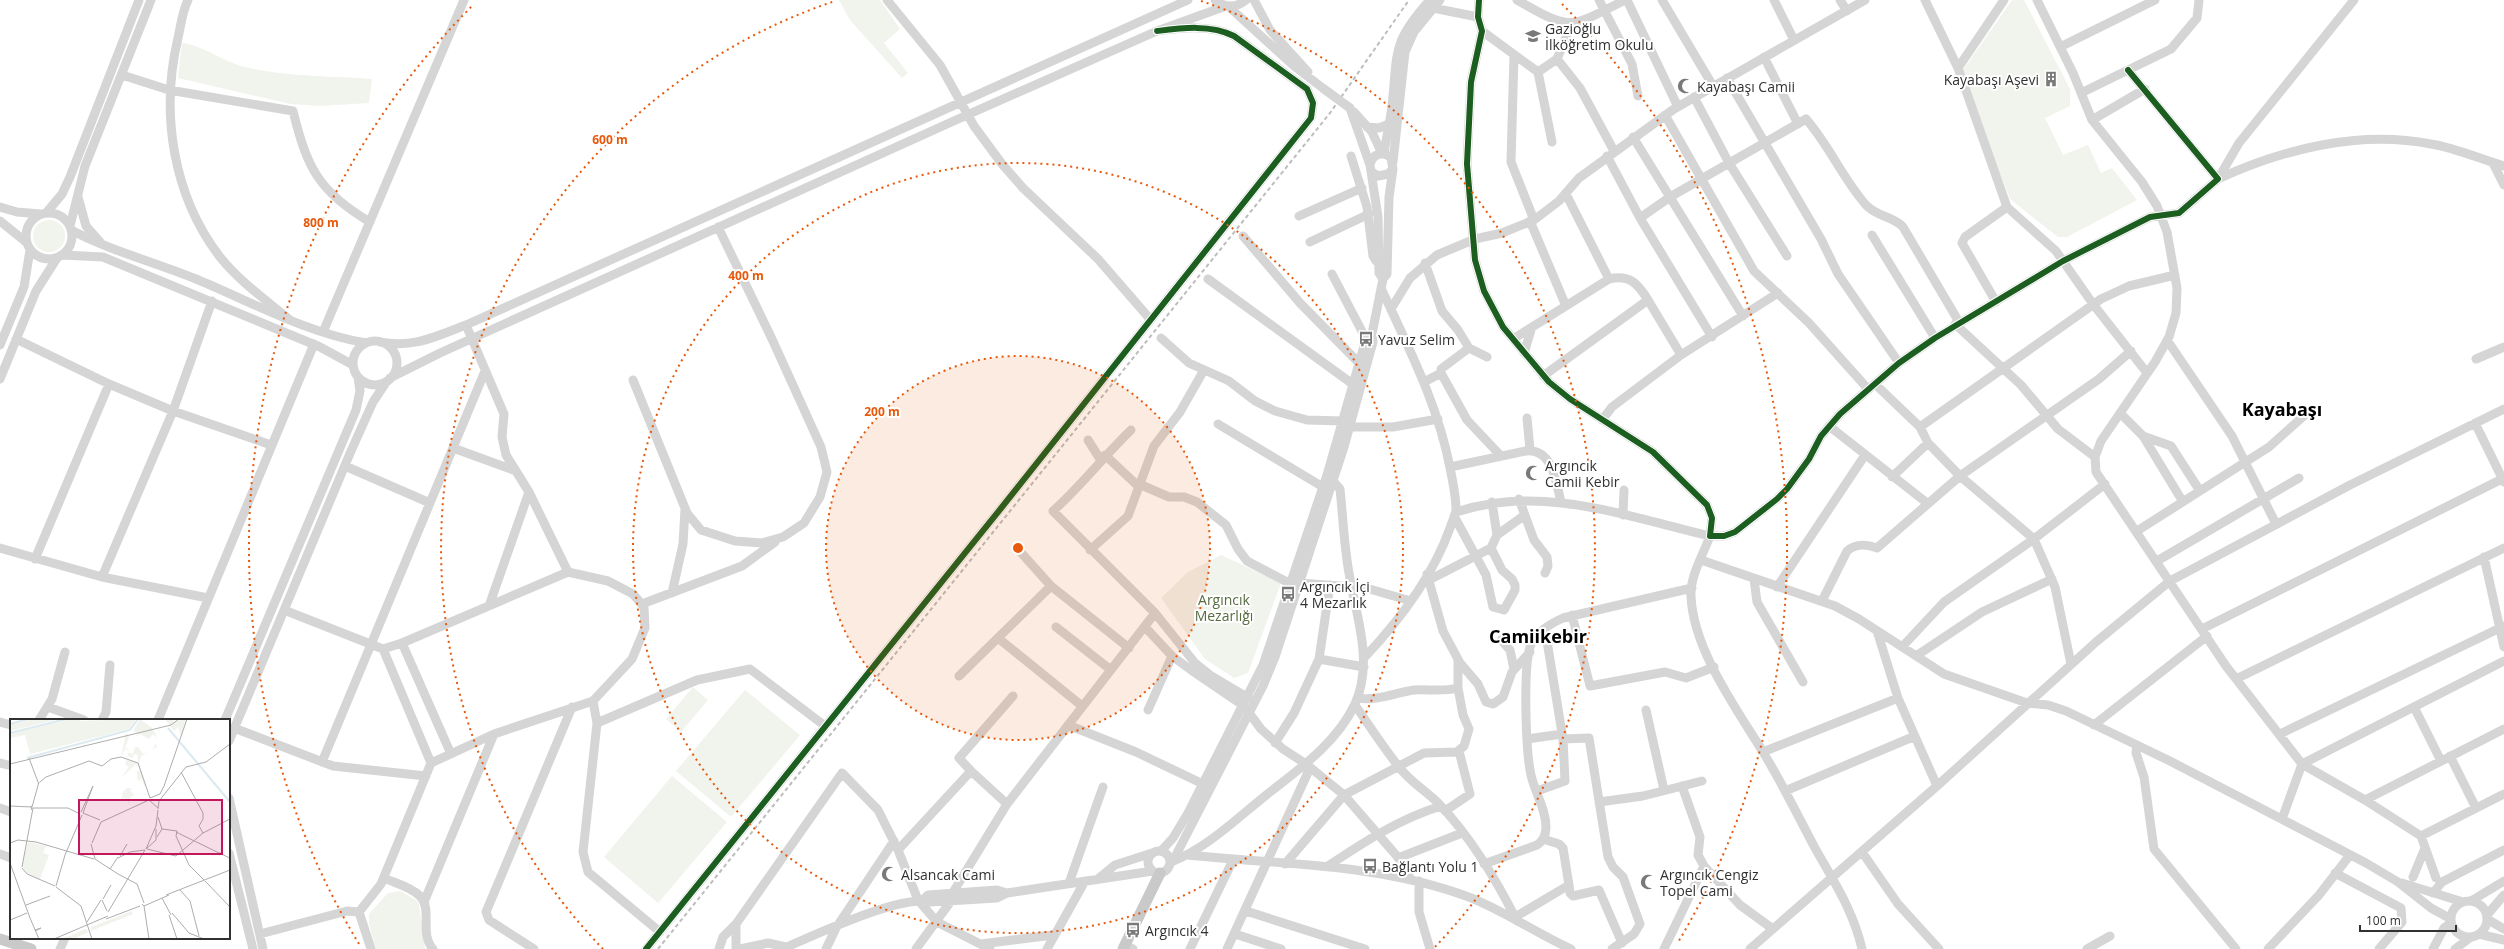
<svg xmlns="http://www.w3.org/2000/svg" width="2504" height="949" font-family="'Open Sans',sans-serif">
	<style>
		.green { fill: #f1f3ed }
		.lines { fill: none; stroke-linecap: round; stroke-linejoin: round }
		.minor { stroke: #d5d5d5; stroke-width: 9 }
		.major { stroke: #c9c9c9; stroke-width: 11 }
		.rail { stroke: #bdbdbd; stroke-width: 2; stroke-dasharray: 4 3; stroke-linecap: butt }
		.minor-bridge { stroke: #d5d5d5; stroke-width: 9 }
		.cycleway-casing { stroke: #fff; stroke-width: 8 }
		.cycleway { stroke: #1b5e20; stroke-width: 6 }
		.ring { fill: none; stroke: #e8590c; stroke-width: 2; stroke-dasharray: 2 4 }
		.labels { text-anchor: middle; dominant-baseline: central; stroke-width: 4; stroke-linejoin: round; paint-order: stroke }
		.poi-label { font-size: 14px; fill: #313131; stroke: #fff; text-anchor: start }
		.park-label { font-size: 14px; fill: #586b41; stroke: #fff }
		.district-label { font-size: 18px; font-weight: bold; fill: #000; stroke: #fff }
		.inset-river { fill: none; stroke: #dbe9f0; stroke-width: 2 }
		.inset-road { fill: none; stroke: #adadad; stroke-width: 1 }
		.view { fill: #c2185b; fill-opacity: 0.15; stroke: #c2185b; stroke-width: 2 }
		.inset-edge { fill: none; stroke: #313131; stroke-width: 2 }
		.centre { fill: #e8590c; stroke: #fff; stroke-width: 2 }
		.ring-label { font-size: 12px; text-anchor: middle; font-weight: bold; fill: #e8590c; stroke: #fff; stroke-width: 4; stroke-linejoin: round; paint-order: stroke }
	</style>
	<rect width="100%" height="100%" fill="#fff"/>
	<path class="green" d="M839 0H880L900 29 884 43 908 73 902 78 850 20Z
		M2012 0H2024L2070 89V106L2045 118 2063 155 2088 145 2101 173 2112 168 2137 200 2067 237H2058L2010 199 1961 73Z
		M182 43C200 44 224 62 245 67 285 77 330 76 372 79L369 103 320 106 291 104 178 78Z
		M33 236a16 16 0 1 1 32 0a16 16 0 1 1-32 0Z
		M1221 555 1281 583 1248 673 1234 678 1205 659 1161 598 1188 572Z
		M693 687 708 700 681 732 666 719Z
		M745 690 800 735 731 817 676 771Z
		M672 776 727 822 658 903 604 857Z
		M400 891 416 900 419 904 425 949H376L369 924V914L388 893Z"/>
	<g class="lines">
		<path class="minor" d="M188 0C182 12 181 25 178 38 160 113 173 196 220 257 240 282 266 300 290 320
			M887 0 940 65 974 126 1002 164 1023 188 1098 259 1150 319
			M1215 0C1225 8 1236 8 1246 0
			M1254 0 1270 30 1308 72
			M1479 0 1478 17 1482 31 1471 82 1467 164 1475 260 1484 291 1503 327 1549 382 1570 399 1653 452 1707 505 1712 518 1710 536H1724L1735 532 1777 499 1787 489 1809 459 1821 436 1840 414 1899 363 1935 338 2063 261 2150 217 2179 213 2218 179 2128 70
			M1517 0C1573 32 1569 28 1625 0
			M1599 0 1632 64 1638 96
			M1627 0 1678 107
			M1662 0 1713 86
			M1774 0 1794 40
			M1840 0 1847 11
			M1925 0 1958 68 2007 207 2056 251 2093 304 2147 373
			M2037 0 2073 73 2092 120 2142 182 2157 206 2167 232 2177 288 2176 313 2169 337 2155 362 2101 441 2095 457 2096 472 2226 666 2302 764 2365 800 2421 836 2436 878
			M1228 6 1294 66 1324 89
			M1433 8 1478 17
			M1482 31 1538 72 1557 59 1572 23
			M2060 47 2155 0
			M1514 55 1511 162 1534 220
			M1764 57 1798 124
			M1557 59 1580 88 1614 151
			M1958 68 2004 0
			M1538 72 1552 142
			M122 75 169 90 293 111C307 168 319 192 370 222
			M1727 78 1821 239 1838 274 1899 363
			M2081 93 2171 49 2197 18 2199 0
			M1694 97 1729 163 1787 256
			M1350 108 1370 165
			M1354 112 1372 132 1382 154
			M1665 115 1754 271 1809 323 1868 389
			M2092 120 2145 89
			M1367 127 1379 128 1389 124
			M1633 137 1743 316
			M1384 154C1386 138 1390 122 1392 106 1398 52 1391 43 1430 0
			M1351 156 1367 207 1373 256 1376 261
			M1607 156 1640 218 1712 337
			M1393 162 1405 52 1414 32 1440 0
			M2493 163 2504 185
			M1372 172 1378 176 1388 174 1393 169 1391 158C1383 150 1372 154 1370 165L1378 217 1379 273 1383 279
			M2218 179C2283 149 2359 130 2431 144 2456 148 2480 159 2504 166
			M2218 179 2239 143 2354 0
			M1566 194 1609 279
			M78 197 86 226 100 242
			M0 207 17 212 40 214
			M47 212 62 194 70 177 139 0
			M26 236a23 23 0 1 1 46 0a23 23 0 1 1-46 0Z
			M1299 216 1362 188
			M1640 218 1670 197 1806 119C1829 145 1843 179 1866 205 1877 217 1893 216 1903 227L1959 322
			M0 221 26 242
			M1530 221 1566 306
			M70 226 85 166 151 0
			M71 230C111 251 154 262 196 279 252 302 306 333 366 343
			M1872 235 1935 338
			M1243 236 1300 303 1359 363
			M1310 242 1369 214
			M62 255 103 257 320 347 353 365
			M1425 263 1442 311 1458 330 1469 348 1487 357
			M1332 274 1366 339
			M1208 279 1354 385
			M1996 302 1962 243 1965 237 2007 207
			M1391 309 1410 278 1437 255 1475 239 1502 233 1534 220 1559 201 1579 178 1674 109 1865 0
			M1955 324 2021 385 2058 429 2095 457
			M466 325 504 414 502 437 506 455 529 492 568 572
			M323 332 464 0
			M1161 338 1189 363 1229 381 1255 401 1275 411 1307 420 1343 421
			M16 339 109 384 173 411 271 445
			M1513 339 1609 279C1630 274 1638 284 1648 300
			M2167 340 2232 436 2276 524
			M353 363a22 22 0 1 1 44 0a22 22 0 1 1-44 0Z
			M380 342C413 348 435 337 466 325L1188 0
			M0 345 24 287 30 250
			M1524 353 1532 327
			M2476 359 2504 347
			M1441 373 1467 420 1501 456
			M1543 376 1648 300 1681 355
			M390 378 440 353 967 115 1157 31 1226 6
			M0 379 36 291 57 258
			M633 380 687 513 701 530 735 541 762 543 783 537 804 523 820 497 827 472 821 447 772 339 718 227
			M1424 382 1441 373V369L1469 348
			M1875 384 1920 427 1928 443
			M2120 413 2143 436 2183 502
			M1527 418 1530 450
			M1602 420 1612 407 1681 355 1778 293
			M2475 423 2504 482
			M1218 424 1323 487
			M1829 426 1927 503
			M1350 427H1393L1438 419
			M1920 427 2101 299 2129 286 2175 275
			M1131 430C1103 457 1081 486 1053 511L1155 613 1195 663 1210 675 1252 700
			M2143 436 2171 446 2200 491
			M1088 440 1100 459
			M453 448 516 471
			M1105 455 1138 486
			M345 466 430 503
			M1450 467 1526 451C1553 448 1556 483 1561 502
			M1892 477 1928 443 1960 476 2034 539 2055 587 2071 664
			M1139 484 1169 497H1184L1197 502 1226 525 1238 549 1247 561 1291 584
			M1519 499 1534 540 1547 557 1548 566 1545 573
			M1492 502 1497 535
			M1456 512C1542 484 1625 516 1710 536 1703 555 1690 576 1691 596 1693 649 1736 708 1763 752 1782 783 1798 816 1815 848 1834 882 1853 910 1862 949
			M1623 515 1624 490
			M1454 516 1486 575 1493 607 1504 610 1515 590V585L1512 579 1502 570 1491 548
			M2137 531 2269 447 2306 414
			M1016 547 1051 586
			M0 548 102 577 173 411 212 301
			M1090 550 1128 516 1154 446 1180 412 1204 370
			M2484 557 2504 647
			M35 559 109 384
			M1701 560 1835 606 1859 619 1944 674 2027 703 2048 705 2066 711 2168 760 2366 863 2398 882 2431 908 2451 919
			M2157 561 2299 478
			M1427 574 1443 631 1460 663 1478 684 1486 702 1493 704 1503 697 1512 672 1530 652
			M102 577 208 598
			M1754 579 1757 602 1803 682
			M1429 580 1491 548 1497 535 1525 515
			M1300 583 1366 588 1411 601
			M1777 587 1865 455
			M672 593 683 544 685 509
			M1822 601 1847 551C1856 543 1866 544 1877 548L1960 476 2099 379 2131 351
			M642 604 742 566 775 542
			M489 606 529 492
			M284 610 383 649 402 643 568 572 608 581 633 594 644 607 645 628 632 659 593 701 494 734 431 763 381 884 359 912
			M1572 615 1590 686 1665 672 1686 678 1714 667
			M1056 627 1111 670
			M1145 627 1172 656 1191 670 1244 706 1261 729 1283 749 1306 764 1344 795 1402 862 1410 878
			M2202 629 2504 478
			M1877 631 1898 698 1937 786
			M998 638 1082 706
			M1501 640 1510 650 1514 669
			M402 643 451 754
			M1902 647 1944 602 2034 539 2105 484
			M383 649 431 763
			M1916 656 1982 612 2052 579
			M1364 658C1399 621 1433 576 1450 528 1452 522 1455 516 1456 510 1456 497 1453 482 1450 468 1438 404 1408 347 1381 288
			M1319 659 1364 667
			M959 676 1051 586 1129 648
			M2236 679 2504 548
			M1358 698C1377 701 1394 693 1414 690 1429 689 1442 692 1458 688
			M593 701 597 723 583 852 588 872 660 932
			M1355 705C1369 725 1383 747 1399 767 1411 783 1428 792 1441 806 1472 839 1497 881 1517 921
			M48 707 84 720
			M2414 707 2441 761
			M1148 710 1172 656
			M1646 710 1664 790
			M39 720 52 699 65 652
			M102 720 106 712 110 665
			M158 720 314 344
			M225 720 356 410 360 391 358 377
			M0 722 11 725
			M597 723 697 680 750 669 825 726
			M1068 725 1136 752 1203 784
			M2094 725 2207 636
			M234 728 333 766 426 776
			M2280 734 2504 626
			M1527 739 1562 734
			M1563 739 1589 738 1608 857 1613 867 1623 877 1640 924 1634 934 1612 949
			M229 741 351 451 373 402 387 381
			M1275 743 1294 713 1319 659 1330 585
			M2137 745 2136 753 2144 777 2154 849 2236 949
			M1763 752 1898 698
			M2450 756 2476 808
			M322 762 485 371
			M0 763 8 765
			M971 771 959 758 1013 696
			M1682 786 1700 837 1698 855 1704 866 1740 905 1773 929
			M1537 791 1565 781 1563 739 1545 629
			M1785 791 1915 736
			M229 798 263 949
			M2365 800 2504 729
			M1599 802 1643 796 1702 781
			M0 808 11 812
			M1445 811 1470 794 1459 751
			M2282 819 2302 764 2504 661
			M2421 836 2504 794
			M898 850 971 771 1007 804
			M1148 862a11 11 0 1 1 22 0a11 11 0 1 1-22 0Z
			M1161 851 1173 838 1188 813 1263 665 1327 475 1366 339 1372 334
			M1862 852 1898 904 1939 949
			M229 853 253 949
			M0 854 11 858
			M1188 855C1283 865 1376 863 1466 896 1502 909 1535 933 1571 949
			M1398 858 1462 833
			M1170 860 1175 857 1263 686 1275 657 1344 447 1373 342 1372 334 1383 279 1387 274 1389 197 1393 169
			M1171 862C1209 847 1238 817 1270 792 1301 768 1338 741 1355 704 1374 661 1356 616 1349 573 1344 546 1343 517 1340 489L1333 481
			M1285 864 1344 795 1424 753 1457 752 1464 746 1469 729 1463 715 1458 688V659
			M1484 864 1537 845C1543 841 1546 835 1546 827 1546 809 1535 793 1531 775 1526 753 1522 660 1532 642 1538 631 1552 623 1563 618L1692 588
			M1328 866C1364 842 1399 819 1441 806
			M2335 873 2401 908 2402 922 2379 949
			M2413 877 2425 848
			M384 878C395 883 411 887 420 896 433 909 419 934 433 949
			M1098 879 1115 865 1152 853
			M1419 881V912L1430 949
			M1069 883 1103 787
			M2402 883 2463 902
			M1569 885 1570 893 1573 896 1599 890 1622 943
			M2433 893 2442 882 2504 850
			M952 894 1007 804 1155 613
			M923 900 928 895 997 890 1007 893
			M2471 901 2504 881
			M2451 919a18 18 0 1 1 36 0a18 18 0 1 1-36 0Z
			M424 902 494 734
			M1246 911 1365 949
			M359 912 371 949
			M2487 915 2504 895
			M1515 917 1569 885 1563 848 1559 844 1543 839
			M2487 919 2504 929
			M736 924V949
			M260 934 347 911 359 912
			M1235 934 1281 949
			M2479 934 2504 940
			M981 944 1053 935
			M1125 945 1133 949
			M60 949 65 938
			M534 949 489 920 486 912 572 707
			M646 949 1002 507 1311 118 1313 103 1307 89 1234 36C1211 24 1181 28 1157 31
			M719 949 723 937 736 924 842 773 878 810 898 850 918 900 937 922 990 949
			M740 949 768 943 786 947
			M782 949C813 936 901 894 930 902L997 898 1007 893 1153 871
			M826 949 836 928 894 841
			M916 949 951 901
			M1047 949 1085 881
			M1190 949 1233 860
			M1227 949 1310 768
			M1664 949 1704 866
			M1750 949 1937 786 2096 642 2170 581 2350 485 2504 409
			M2087 949 2110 936
			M2268 949 2319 895 2350 855
			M2433 949 2444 928 2451 923
			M2455 949 2471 937"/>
		<path class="major" d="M0 939 31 949
			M1123 949 1160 873"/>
		<path class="rail" d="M658 949 1330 113 1409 0"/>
		<path class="minor-bridge" d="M1324 89 1350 108"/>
		<g class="cycleway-casing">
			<path id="cycleway" d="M1479 0 1478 17 1482 31 1471 82 1467 164 1475 260 1484 291 1503 327 1549 382 1570 399 1653 452 1707 505 1712 518 1710 536H1724L1735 532 1777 499 1787 489 1809 459 1821 436 1840 414 1899 363 1935 338 2063 261 2150 217 2179 213 2218 179 2128 70
				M646 949 1002 507 1311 118 1313 103 1307 89 1234 36C1211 24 1181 28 1157 31"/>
		</g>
		<use href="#cycleway" class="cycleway"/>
	</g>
	<circle cx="1018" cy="548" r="192" fill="#e8590c" fill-opacity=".12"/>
	<g class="ring">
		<circle cx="1018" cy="548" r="192"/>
		<circle cx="1018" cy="548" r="385"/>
		<path d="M603 949A577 577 0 0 1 835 1M1201 1A577 577 0 0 1 1433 949"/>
		<path d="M359 944A769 769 0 0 1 474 4M1562 4A769 769 0 0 1 1677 944"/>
	</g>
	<defs>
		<g id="school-bare" transform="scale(1.2)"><path d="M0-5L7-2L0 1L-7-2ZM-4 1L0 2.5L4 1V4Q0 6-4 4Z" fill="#797979" stroke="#fff" stroke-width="2.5" paint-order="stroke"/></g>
		<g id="building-bare" transform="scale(1.2)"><path d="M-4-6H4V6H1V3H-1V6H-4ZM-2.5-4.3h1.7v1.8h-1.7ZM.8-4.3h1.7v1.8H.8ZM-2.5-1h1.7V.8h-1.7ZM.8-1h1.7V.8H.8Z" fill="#797979" stroke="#fff" stroke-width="2.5" paint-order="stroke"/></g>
		<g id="mosque-bare" transform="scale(1.2)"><path d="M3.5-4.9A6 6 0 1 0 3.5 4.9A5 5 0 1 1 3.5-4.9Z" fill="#797979" stroke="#fff" stroke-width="2.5" paint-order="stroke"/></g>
		<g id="bus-bare" transform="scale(1.2)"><path d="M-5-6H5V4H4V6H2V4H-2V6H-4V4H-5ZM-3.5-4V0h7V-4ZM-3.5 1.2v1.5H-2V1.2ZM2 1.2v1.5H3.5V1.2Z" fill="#797979" stroke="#fff" stroke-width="2.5" paint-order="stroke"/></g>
	</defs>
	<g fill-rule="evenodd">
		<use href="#school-bare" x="1533" y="36"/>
		<use href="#building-bare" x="2051" y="79"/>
		<use href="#mosque-bare" x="1685" y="86"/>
		<use href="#bus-bare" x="1366" y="339"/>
		<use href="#mosque-bare" x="1533" y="473"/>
		<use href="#bus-bare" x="1288" y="594"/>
		<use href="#bus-bare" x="1370" y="866"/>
		<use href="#mosque-bare" x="889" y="874"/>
		<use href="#mosque-bare" x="1648" y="882"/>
		<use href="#bus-bare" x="1133" y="930"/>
	</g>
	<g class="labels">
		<g class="poi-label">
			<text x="1545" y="28">Gazioğlu<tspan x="1545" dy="16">İlköğretim Okulu</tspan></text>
			<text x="2039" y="79" text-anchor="end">Kayabaşı Aşevi</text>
			<text x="1697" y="86">Kayabaşı Camii</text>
			<text x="1378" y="339">Yavuz Selim</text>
			<text x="1545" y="465">Argıncık<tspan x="1545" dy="16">Camii Kebir</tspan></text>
			<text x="1300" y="586">Argıncık İçi<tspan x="1300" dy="16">4 Mezarlık</tspan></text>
			<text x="1382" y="866">Bağlantı Yolu 1</text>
			<text x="901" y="874">Alsancak Cami</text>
			<text x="1660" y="874">Argıncık Cengiz<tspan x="1660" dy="16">Topel Cami</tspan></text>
			<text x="1145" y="930">Argıncık 4</text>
		</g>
		<g class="park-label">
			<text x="1224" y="599">Argıncık<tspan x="1224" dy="16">Mezarlığı</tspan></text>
		</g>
		<g class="district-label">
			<text x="2282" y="409">Kayabaşı</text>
			<text x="1538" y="636">Camiikebir</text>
		</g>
	</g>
	<g transform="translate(10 719)">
		<rect width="220" height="220" fill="#fff"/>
		<path d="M24 0H49L0 12V6ZM61 0H75L69 2 126 0 119 10 20 35 15 16 0 19V15ZM130 0 142 9 148 19 143 15 139 20 130 15 126 18 128 14 123 12ZM155 0H163L164 3 176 0 171 17 168 8 164 12 170 20ZM116 14 119 18 115 29 119 30V34L123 35 125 28H128L134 36 144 29 145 25 147 27V28L131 37 129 44 136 66 134 67 132 59 130 62 127 60V52H130L127 44 111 59 119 48 115 45 117 41 128 44V36L124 35 123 39 118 37 117 40 119 31 115 30 111 38ZM117 69H122L120 71 124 76 132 71 121 78 119 81 120 86 115 79 111 80 113 75H111ZM18 123 36 127 33 134 39 136 30 160 16 154 12 146ZM122 192 123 195 81 212V208ZM75 210 79 213 63 220H52Z" fill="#f1f3ed"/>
		<path class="inset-river" d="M0 5 18 0M158 9 220 83M0 14 56 0M17 39 120 11 128 0"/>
		<path class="inset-road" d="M19 39 28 63M0 45 161 6 169 0M171 53 193 94V100L189 107 193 114M30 63 36 58 79 42 92 47 101 40 111 38 128 44 140 79M140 79 150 75 154 67 177 0M139 81 148 89M0 87 22 88 21 91M20 87 22 88 29 63 28 65M148 90 149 82 176 48 196 43 220 25M71 93 83 67 73 94M73 94 90 101M91 103 139 81M152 110 167 112 166 117 179 146 194 161M166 113 209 134M147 118 152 110 148 98M0 124 8 121 26 123 84 140M82 124 91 103M81 125 85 140M136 130 146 107 148 91M136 130 146 121V110M137 130 166 137 193 114 220 100M211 134H209L220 139M110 137 117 125M108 139 120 133 135 131M85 140 108 155M0 144 20 199M12 148 23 89H58L70 95M12 149 17 155 45 167M100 150 108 138M108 155 127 165 134 184M195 162 220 188M46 167 55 136 72 96M46 168 71 187 82 220M170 171 180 182 189 217M156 176 220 151M152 179 161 196M93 180 101 166M92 181 97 192M132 185 134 187 159 176M16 186 40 177M134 187 139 220M98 193 135 131M162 194 179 214 194 220M159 196 167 220M20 199 29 220M96 200 130 187M0 201 17 194M77 203 91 181M25 211 31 209 25 212M44 220 98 197"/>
		<path class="view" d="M69 81H212V135H69Z"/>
		<rect width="220" height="220" class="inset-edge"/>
	</g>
	<circle cx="1018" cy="548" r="6" class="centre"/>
	<g class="ring-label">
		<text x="610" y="144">600 m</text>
		<text x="321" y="227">800 m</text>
		<text x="746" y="280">400 m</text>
		<text x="882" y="416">200 m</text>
	</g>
	<path d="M2360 925v6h96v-6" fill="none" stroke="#313131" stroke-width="2"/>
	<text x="2366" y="925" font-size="12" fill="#313131" stroke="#ffffff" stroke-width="3" paint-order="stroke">100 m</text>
</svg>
